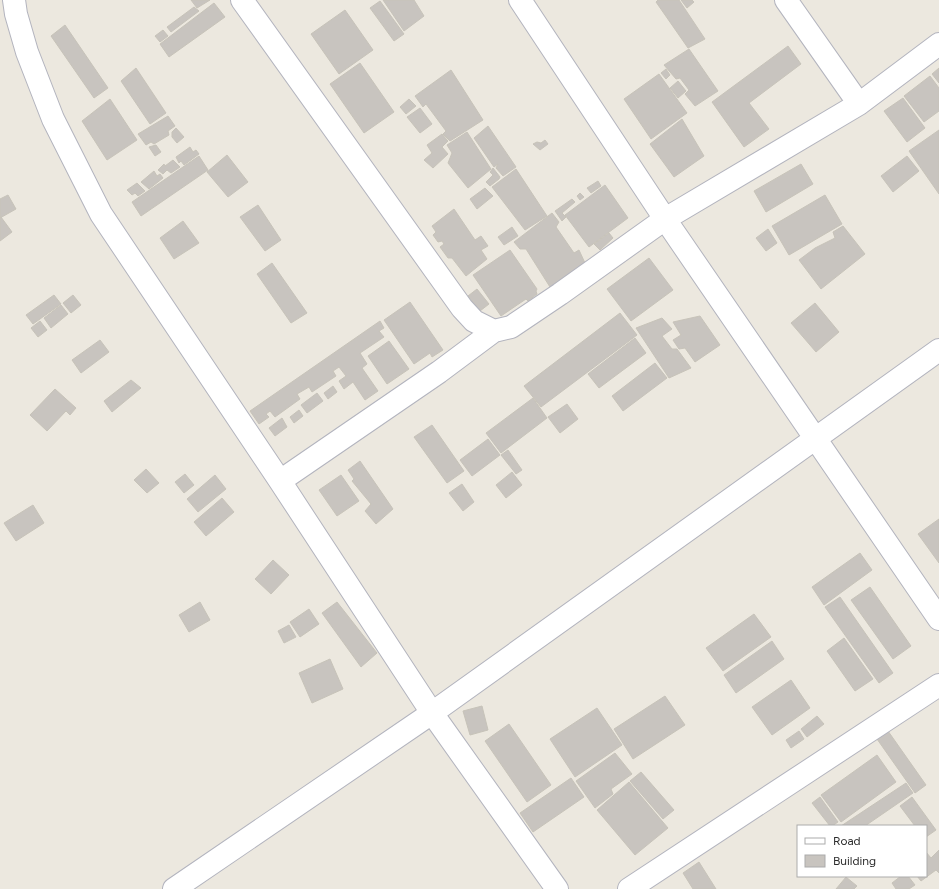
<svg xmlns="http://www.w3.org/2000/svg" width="939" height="889" font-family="Figtree,sans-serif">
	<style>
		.building { fill: #c8c4bf; stroke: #c7c3b9 }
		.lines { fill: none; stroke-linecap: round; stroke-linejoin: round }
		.minor-casing { stroke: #b3b4be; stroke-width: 24 }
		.tertiary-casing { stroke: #b3b4be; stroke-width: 24 }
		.minor { stroke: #fff; stroke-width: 22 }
		.tertiary { stroke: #fff; stroke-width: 22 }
	</style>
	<rect width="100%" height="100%" fill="#ece8df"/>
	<path class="building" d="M191 0H210L197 8Z
		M383 0H414L424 16 404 31Z
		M658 0H679L705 39 688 48 656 2Z
		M681 0H692L694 2 687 8Z
		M380 1 404 34 394 41 370 8Z
		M214 3 225 17 169 57 160 44Z
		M194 7 199 11 171 32 167 27Z
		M345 10 373 50 339 74 311 34Z
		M65 25 108 88 94 98 51 36Z
		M163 30 168 36 160 42 155 36Z
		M788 46 801 64 749 103 769 129 744 147 712 102Z
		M689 49 718 91 695 106 685 94 689 90 680 78 676 79 664 65Z
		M360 63 394 112 364 133 330 84Z
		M136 68 166 113 150 124 121 81Z
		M939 68V83L932 74Z
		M666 69 670 75 666 79 661 73Z
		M451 70 483 120 450 141 443 134 446 131 426 104 423 107 415 96Z
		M659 74 687 113 651 139 624 99Z
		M930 76 939 88V111L924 122 904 96Z
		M678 81 686 91 678 98 670 88Z
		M903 98 925 128 907 142 884 111Z
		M110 99 137 140 107 160 82 121Z
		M409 99 416 106 406 114 400 107Z
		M420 108 432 124 420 133 407 117Z
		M168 116 175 126 168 131 169 135 154 144 151 142 146 145 138 134Z
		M682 119 704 156 674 177 650 144Z
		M488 126 516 167 503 176 496 168 498 164 494 167 474 138Z
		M176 128 184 137 177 143 172 137V132Z
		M939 130V194L909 151Z
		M467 132 491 169 468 188 448 163 452 153 447 145Z
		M442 134 448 141 442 147 448 154 433 168 424 160 432 153 427 145Z
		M545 140 548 144 540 150 533 144 537 142 541 143Z
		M156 145 161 152 155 156 149 147Z
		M190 147 193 152 196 150 199 154 184 165 181 161 179 163 176 157Z
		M227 155 248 182 228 197 207 172Z
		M199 156 208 170 141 216 132 202Z
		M907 156 919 171 893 192 881 176Z
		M173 160 180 167 171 173 167 170 163 174 158 170 164 164 165 166Z
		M801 164 813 184 766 212 754 191Z
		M493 168 500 177 499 179 490 186 486 182 493 175 490 172Z
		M516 169 547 216 525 230 492 187Z
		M154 171 157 176 160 174 163 178 149 189 141 182Z
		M598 181 601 186 591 193 587 188Z
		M137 183 145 191 138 196 135 193 132 195 127 190Z
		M605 185 628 218 589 247 565 215Z
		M485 188 493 196 477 209 470 199Z
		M580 193 584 197 580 200 577 196Z
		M8 195 16 209 0 218V199Z
		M825 195 842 224 789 255 772 226Z
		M572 199 575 202 562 213 566 217 562 221 555 211Z
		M258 205 281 240 265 251 240 217Z
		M454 209 475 240 481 236 488 246 481 250 487 259 466 276 452 258H448L440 247 444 244 442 241 438 242 433 235 436 232 432 226Z
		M552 213 559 222 556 227 574 253 579 250 585 263 550 287 526 249H520L514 242Z
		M1 217 12 232 0 241V219Z
		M183 221 199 243 174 259 160 238Z
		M843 226 865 254 821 289 799 260 815 248 835 238 833 232Z
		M512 227 518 236 504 245 498 237Z
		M768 229 777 243 766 251 756 238Z
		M609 233 613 238 600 250 594 244Z
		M510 250 537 289 536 291 537 294 528 301 526 299 501 316 473 275Z
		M649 258 673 290 631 321 607 289Z
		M272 263 307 313 291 323 257 274Z
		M477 289 489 304 480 311 468 296Z
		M54 295 61 304 33 324 26 315Z
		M73 295 81 305 71 313 63 303Z
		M410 302 443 350 432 357 430 353 414 364 384 320Z
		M815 303 839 332 816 352 791 323Z
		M61 305 68 314 51 328 44 318Z
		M620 313 637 335 541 407 524 386Z
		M700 316 720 345 695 362 685 348 679 349 673 340 681 335 673 322Z
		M662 318 672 329 662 336 672 349H677L691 368 669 378 636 328Z
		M40 321 47 330 38 337 31 328Z
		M380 321 384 328 379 331 384 337 360 353 367 364 362 368 378 391 365 400 353 382 344 389 339 381 346 376 339 367 333 371 336 376 312 392 309 387 297 394 300 399 275 417 270 411 266 414 269 417 259 424 250 411Z
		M635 338 646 353 599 388 588 374Z
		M100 340 109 352 81 373 72 360Z
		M389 341 409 369 387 384 368 356Z
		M655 363 667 378 623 411 612 396Z
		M131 380 141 388 112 412 104 401Z
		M333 386 337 392 328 399 324 393Z
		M55 389 76 408 70 415 66 411 47 431 30 415Z
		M317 393 323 401 307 413 301 405Z
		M533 398 547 418 501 453 486 433Z
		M567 404 578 419 560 433 548 417Z
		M299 410 303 416 294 423 290 417Z
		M282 418 287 427 275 436 269 428Z
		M432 425 464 471 447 483 414 437Z
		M488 439 500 455 472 476 460 460Z
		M508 450 522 470 516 474 501 455Z
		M360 461 393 509 376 524 365 511 371 504 352 481 354 479 348 470Z
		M146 469 159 483 147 493 134 480Z
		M512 472 522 485 506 498 496 485Z
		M185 474 194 485 184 493 175 482Z
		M215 475 226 489 198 512 187 499Z
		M341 475 359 501 337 516 319 490Z
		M462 484 474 502 463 511 449 493Z
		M222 498 234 512 206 536 194 522Z
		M33 505 44 523 16 541 4 523Z
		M939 519V563L918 534Z
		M860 553 872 570 824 605 812 587Z
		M273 560 289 575 271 594 255 579Z
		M870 587 911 646 893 659 851 600Z
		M840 597 893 673 879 683 825 607Z
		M200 602 210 620 189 632 179 615Z
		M337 602 377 653 361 667 322 613Z
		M309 609 319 624 300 637 290 622Z
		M754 614 771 637 723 671 706 648Z
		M289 625 296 637 284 643 278 631Z
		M844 638 873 679 855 691 827 651Z
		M772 641 784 659 736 693 724 675Z
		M330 659 343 689 312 703 299 673Z
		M791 680 810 708 772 735 752 707Z
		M665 696 685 725 633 759 614 729Z
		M482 706 488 730 470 735 463 711Z
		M597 708 622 745 575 777 550 739Z
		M817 716 824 724 807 737 801 729Z
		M509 724 551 785 527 802 485 741Z
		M799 731 804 739 791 748 786 740Z
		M888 731 926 785 915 793 877 739Z
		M615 753 632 774 611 789 613 794 595 808 576 781Z
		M877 755 896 782 841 822 821 795Z
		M641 772 674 810 663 819 630 781Z
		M571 778 584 797 533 832 520 813Z
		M629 782 668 828 635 855 597 810Z
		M906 783 913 793 865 826H841Z
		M820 797 838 822 832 826H830L812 803Z
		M912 797 936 830 926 837V826H915L900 806Z
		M939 850V873L936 870 921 881 917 876H926V852L931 858Z
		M699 862 716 889H693L683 873Z
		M901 876H908L915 885 909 889H896L892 883Z
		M846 877 857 886 854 889H836Z"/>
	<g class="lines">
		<g class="minor-casing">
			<path id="minor" d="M14 0 16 14 27 52 53 119 101 214 280 481 432 713 939 350
				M242 0 462 308 474 321 494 331
				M520 0 665 219 939 619
				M786 0 859 104
				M280 481 439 372 494 331 511 327 560 294 665 219 859 104 939 44
				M629 889 939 685"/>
		</g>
		<g class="tertiary-casing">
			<path id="tertiary" d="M174 889 432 713 557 889"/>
		</g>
		<use href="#minor" class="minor"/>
		<use href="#tertiary" class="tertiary"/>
	</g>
	<rect x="797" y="825" width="130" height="52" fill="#ffffff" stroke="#ababab"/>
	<rect x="805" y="838" width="20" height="6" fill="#ffffff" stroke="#ababab"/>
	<text x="833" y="845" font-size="12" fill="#2c2c2c">Road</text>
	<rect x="805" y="855" width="20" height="12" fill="#c8c4bf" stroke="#ababab"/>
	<text x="833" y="865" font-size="12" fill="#2c2c2c">Building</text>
</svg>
